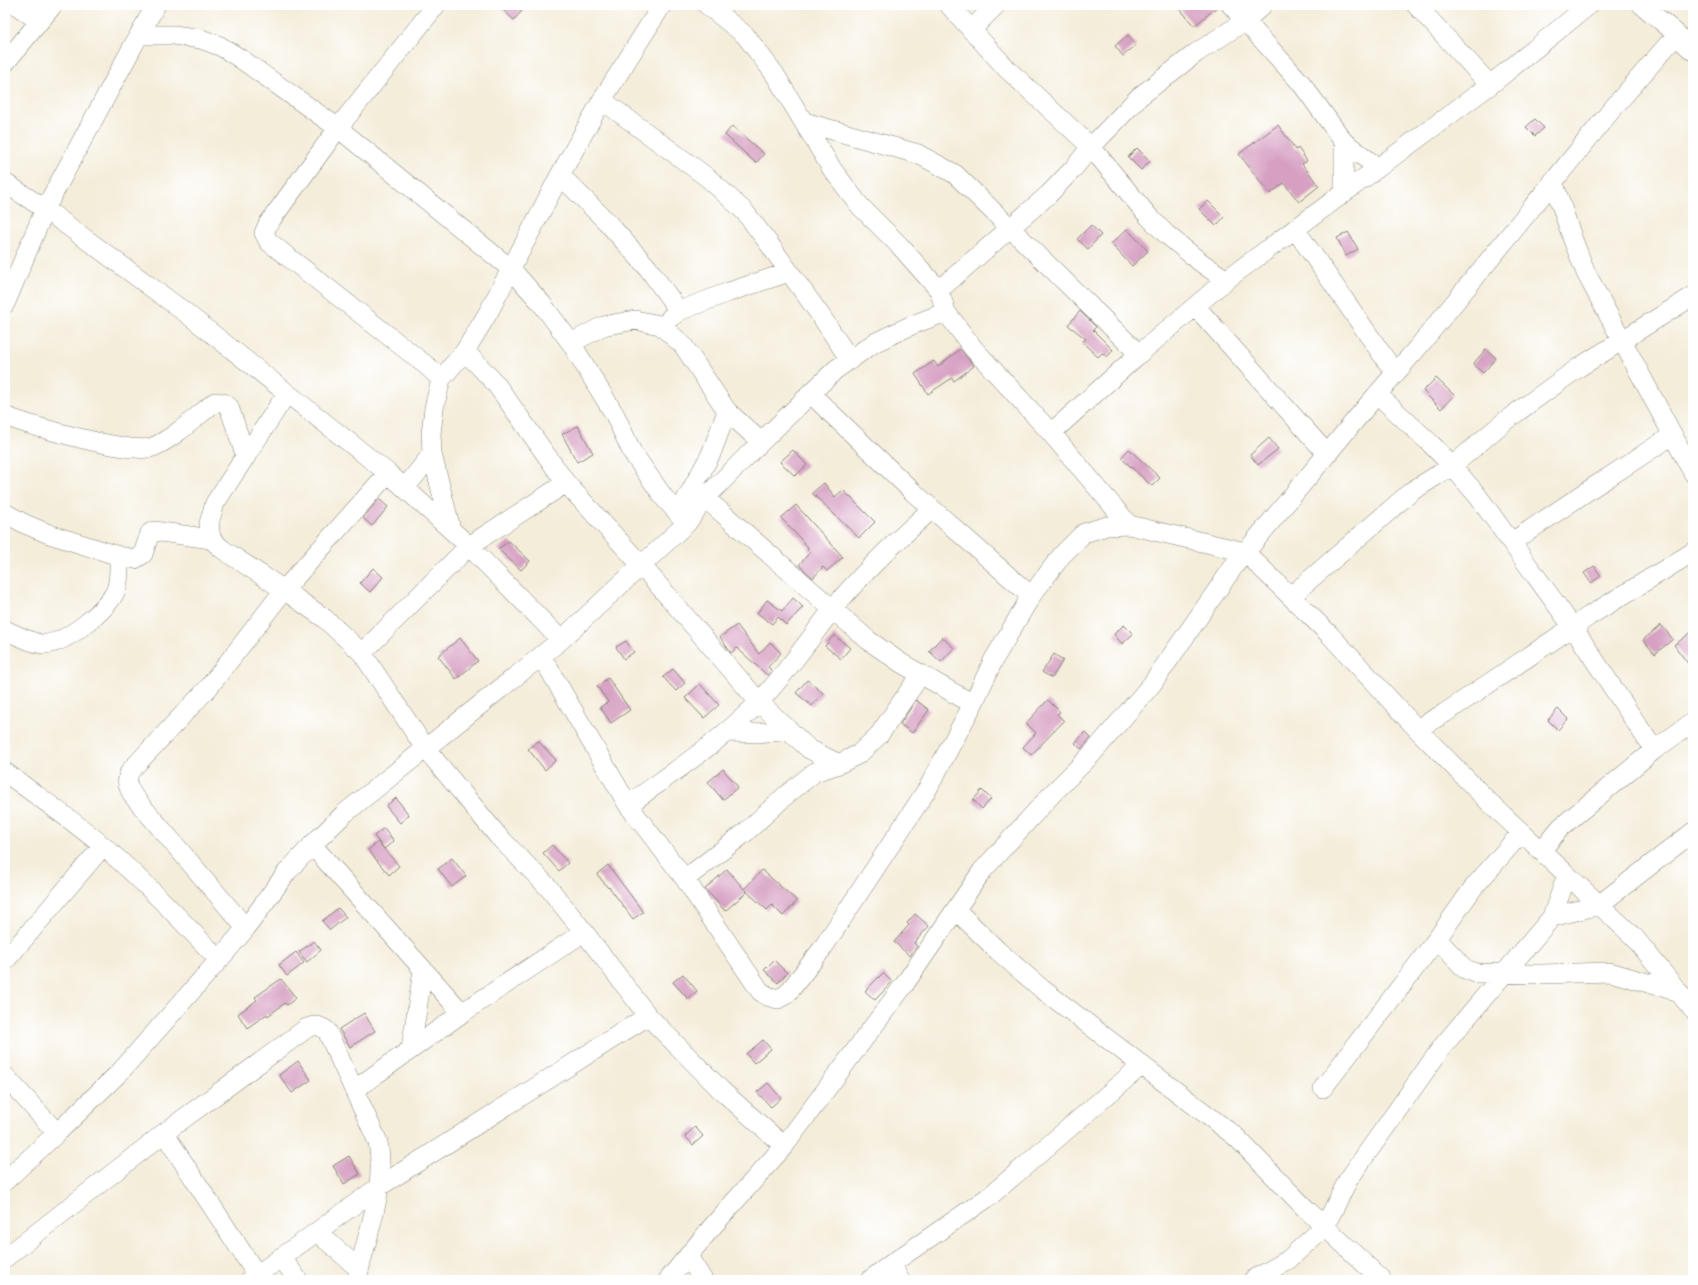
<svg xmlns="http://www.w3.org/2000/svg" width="1698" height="1285" font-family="Mynerve,sans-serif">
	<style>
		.building { fill: #d7a0c3 }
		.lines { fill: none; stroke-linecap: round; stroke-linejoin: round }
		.minor-casing { stroke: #88847b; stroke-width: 20 }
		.minor { stroke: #fff; stroke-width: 19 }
	</style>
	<rect width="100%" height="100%" fill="#fff"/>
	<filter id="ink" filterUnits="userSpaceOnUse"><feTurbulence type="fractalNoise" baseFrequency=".025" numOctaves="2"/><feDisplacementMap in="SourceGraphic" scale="8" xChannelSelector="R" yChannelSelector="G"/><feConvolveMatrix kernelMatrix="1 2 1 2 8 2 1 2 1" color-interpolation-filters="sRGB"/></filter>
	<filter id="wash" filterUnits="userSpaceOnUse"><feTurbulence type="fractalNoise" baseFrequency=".012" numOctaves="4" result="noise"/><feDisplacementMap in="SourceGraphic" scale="16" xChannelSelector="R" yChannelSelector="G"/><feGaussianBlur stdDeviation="0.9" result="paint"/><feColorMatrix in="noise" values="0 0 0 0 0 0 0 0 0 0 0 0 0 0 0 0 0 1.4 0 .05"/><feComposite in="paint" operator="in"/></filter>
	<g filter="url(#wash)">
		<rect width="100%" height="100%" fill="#f4edda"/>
		<g id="blocks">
			<path class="building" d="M498 5H527L514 20Z
				M1177 5H1220L1194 26Z
				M1128 35 1136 45 1123 56 1115 46Z
				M1535 119 1544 128 1535 136 1526 127Z
				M1278 125 1296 150 1298 148 1307 161 1302 164 1319 186 1299 202 1284 183 1270 194 1239 154Z
				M732 126 764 154 756 163 725 135Z
				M1137 148 1150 161 1141 170 1128 157Z
				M1208 201 1224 217 1216 226 1199 209Z
				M1091 225 1101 235 1088 249 1077 239Z
				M1127 229 1148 251 1132 266 1111 244Z
				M1348 232 1358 249 1346 256 1337 238Z
				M1080 311 1096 327 1093 330 1113 350 1107 357 1102 353 1098 357 1082 342 1086 339 1068 325Z
				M960 349 974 366 954 381 952 378 928 394 915 374 934 361 938 367Z
				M1486 349 1496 358 1483 373 1473 364Z
				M1436 378 1454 395 1441 409 1423 391Z
				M578 426 593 453 577 462 562 434Z
				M1269 438 1278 449 1258 465 1250 455Z
				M1129 449 1160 478 1152 486 1121 458Z
				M793 450 807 465 795 476 780 462Z
				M824 483 835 497 843 490 875 522 859 538 812 493Z
				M379 499 388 507 372 526 363 518Z
				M796 505 843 557 827 571 823 567 813 578 799 565 810 552 807 549 808 547 781 518Z
				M509 541 530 561 521 570 498 549Z
				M1594 566 1601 576 1591 583 1584 573Z
				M373 568 383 577 370 592 360 583Z
				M793 598 803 607 786 625 778 617 772 624 757 613 767 600 782 611Z
				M737 625 759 654 770 642 781 653 768 667 772 671 767 675 737 648 731 653 720 637Z
				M1124 625 1133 634 1122 644 1114 634Z
				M1661 625 1673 639 1655 654 1643 640Z
				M1693 631V670L1674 645Z
				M834 635 850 648 841 659 825 646Z
				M942 637 954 648 941 662 929 651Z
				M460 638 478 661 456 679 438 656Z
				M626 641 634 652 624 659 616 647Z
				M1054 654 1063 660 1052 678 1042 672Z
				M673 669 685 683 676 691 663 677Z
				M608 678 630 710 611 723 600 707 608 702 597 686Z
				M807 680 823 693 812 706 796 693Z
				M700 684 719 705 704 718 685 698Z
				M916 700 929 710 912 733 900 724Z
				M1048 700 1060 712 1057 714 1064 721 1031 755 1023 747 1036 733 1026 723Z
				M1558 709 1568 719 1558 730 1548 720Z
				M1085 732 1091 738 1081 749 1075 743Z
				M538 741 556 760 545 770 528 749Z
				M723 769 738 787 723 800 708 782Z
				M982 790 991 799 982 809 973 800Z
				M396 798 409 815 400 823 386 806Z
				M384 828 394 841 384 849 374 836Z
				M378 842 399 866 389 875 368 850Z
				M552 845 568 863 559 871 543 853Z
				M452 858 466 876 452 887 438 869Z
				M608 865 643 912 633 919 609 887 608 888 597 874Z
				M727 869 744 889 762 870 797 901 783 916 772 905 767 910 745 890 747 892 725 911 705 889Z
				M338 908 346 917 330 930 322 921Z
				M915 914 929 926 914 943 917 946 910 956 894 942 909 925 907 923Z
				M314 941 321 950 307 962 299 952Z
				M296 952 304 963 287 976 279 965Z
				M774 960 787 973 778 983 764 970Z
				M883 973 892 982 875 1000 865 991Z
				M683 974 697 991 688 999 673 982Z
				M281 979 296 998 287 1005 285 1003 268 1016 267 1014 247 1028 238 1014 257 1000 255 997Z
				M364 1013 375 1031 350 1047 339 1029Z
				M763 1040 771 1049 754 1063 746 1054Z
				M298 1061 311 1080 292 1093 279 1075Z
				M768 1083 781 1098 771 1107 757 1092Z
				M695 1127 703 1136 693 1145 685 1136Z
				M349 1156 360 1174 344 1184 333 1166Z"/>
		</g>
	</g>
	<g filter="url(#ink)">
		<use href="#blocks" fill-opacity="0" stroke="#88847b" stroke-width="1"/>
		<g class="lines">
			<g class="minor-casing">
				<path id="minor" d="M16 5 39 21
					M436 5 338 128 268 224 264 233 269 242 427 366 441 379
					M707 5 745 35 774 73 832 169 860 206 900 246 939 290 946 312 973 348 1051 433 1129 525
					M949 5 1007 69 1091 147 1149 217 1166 234 1199 261 1226 280
					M1231 5 1301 83 1344 142 1377 167
					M1416 5 1490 85
					M1642 5 1677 34 1684 43 1693 51
					M971 30 996 5
					M139 35H174L201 39 220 46 241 59 338 128 511 269 542 304 571 343 615 415 632 452 665 499 687 523
					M5 63 53 5
					M602 100 708 178 744 211 767 241 821 316 850 360
					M804 122 918 154 955 174 1139 354
					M560 175 607 222 648 268 679 311
					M1553 181 1573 240 1586 273 1693 473
					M5 183 45 209 186 313 388 473 469 546 561 640
					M1344 192V142
					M1295 229 1395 373
					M939 290 1048 195 1073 169 1091 147 1139 97 1196 53 1245 21 1263 5
					M5 304 45 209 139 35 156 5
					M1196 307 1327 454
					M670 318 679 311 729 292 789 272
					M571 343 603 326 635 320 660 325 683 345 727 411 761 442
					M465 351 496 384 566 483 642 566 759 702 809 749 839 764
					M810 393 913 492 1031 596
					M1377 394 1431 444 1452 466 1477 495 1572 626 1654 750
					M5 416C28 425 134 456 153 447 174 438 197 416 215 402L223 403 229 407 246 457
					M1051 433 1139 354 1226 280 1490 85 1589 5
					M405 488 432 454
					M705 498 868 640 901 663 973 704
					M5 513 25 524 49 534 119 556 135 559 143 554 150 533 154 531 211 539 222 549 284 590 324 618 362 653 425 748 498 836 548 887 584 932 648 1016 721 1090 784 1146
					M678 514 711 454 727 411
					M451 529 432 454 431 434 434 408 441 379 465 351 488 313 560 175 602 100 662 5
					M211 539 209 523 215 503 287 393
					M1512 542 1592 488 1673 435
					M1291 596 1412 491 1452 466 1505 421 1578 368 1693 296
					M5 630C14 634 36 645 45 644 67 643 108 609 116 590 120 579 119 567 119 556
					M362 653 469 546 566 483
					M542 657 628 805 685 879 760 991 767 996 778 999 787 994 822 949 928 788 973 704 994 659 1031 596 1062 555 1084 533 1107 526 1129 525 1245 552 1329 634 1417 729 1490 803 1635 938 1693 1010
					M1417 729 1445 713 1589 616 1693 552
					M727 732 758 733 788 729
					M5 772C38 797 73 820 104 847 145 882 182 921 219 960
					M628 805C673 772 720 742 759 702 786 674 808 641 832 610 862 573 896 541 932 509
					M312 845 462 1013
					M1541 851 1561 827 1654 750 1693 722
					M685 879 746 832 785 796 815 772 839 764 859 754 879 735 921 674
					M956 910 998 951 1042 989 1236 1137 1306 1209 1382 1280
					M1552 917 1599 905 1693 832
					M246 928 134 797C128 787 125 782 130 771L209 687 284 590 388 473
					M1437 939 1465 969 1476 973 1541 974 1610 972 1679 992
					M5 961 103 846
					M411 1049 423 970
					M5 1076 57 1133
					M1323 1088 1437 939 1473 888 1521 833
					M354 1090 462 1013 584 932
					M164 1133 257 1275
					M5 1181 57 1133 120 1072 219 960 246 928 287 872 312 845 345 813 561 640 687 523 705 498 761 442 835 370 874 343 912 325 946 312
					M317 1232 359 1269
					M688 1256 703 1280
					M281 1257 298 1280
					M5 1258 164 1133 307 1028C316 1025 320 1025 327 1031L378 1142C387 1189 366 1235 357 1280
					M891 1264 900 1280
					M250 1280 380 1186 648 1016
					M668 1280 712 1227 784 1146 904 985 982 871 1052 794 1091 755 1152 684 1234 566 1367 406 1419 346 1614 107 1677 34
					M870 1280 891 1264 990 1196 1142 1065
					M1253 1280 1288 1260 1325 1226 1348 1180 1442 1047 1552 917 1567 875"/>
			</g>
			<use href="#minor" class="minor"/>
		</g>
	</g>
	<rect width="1698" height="1285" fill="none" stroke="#fff" stroke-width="20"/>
</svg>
